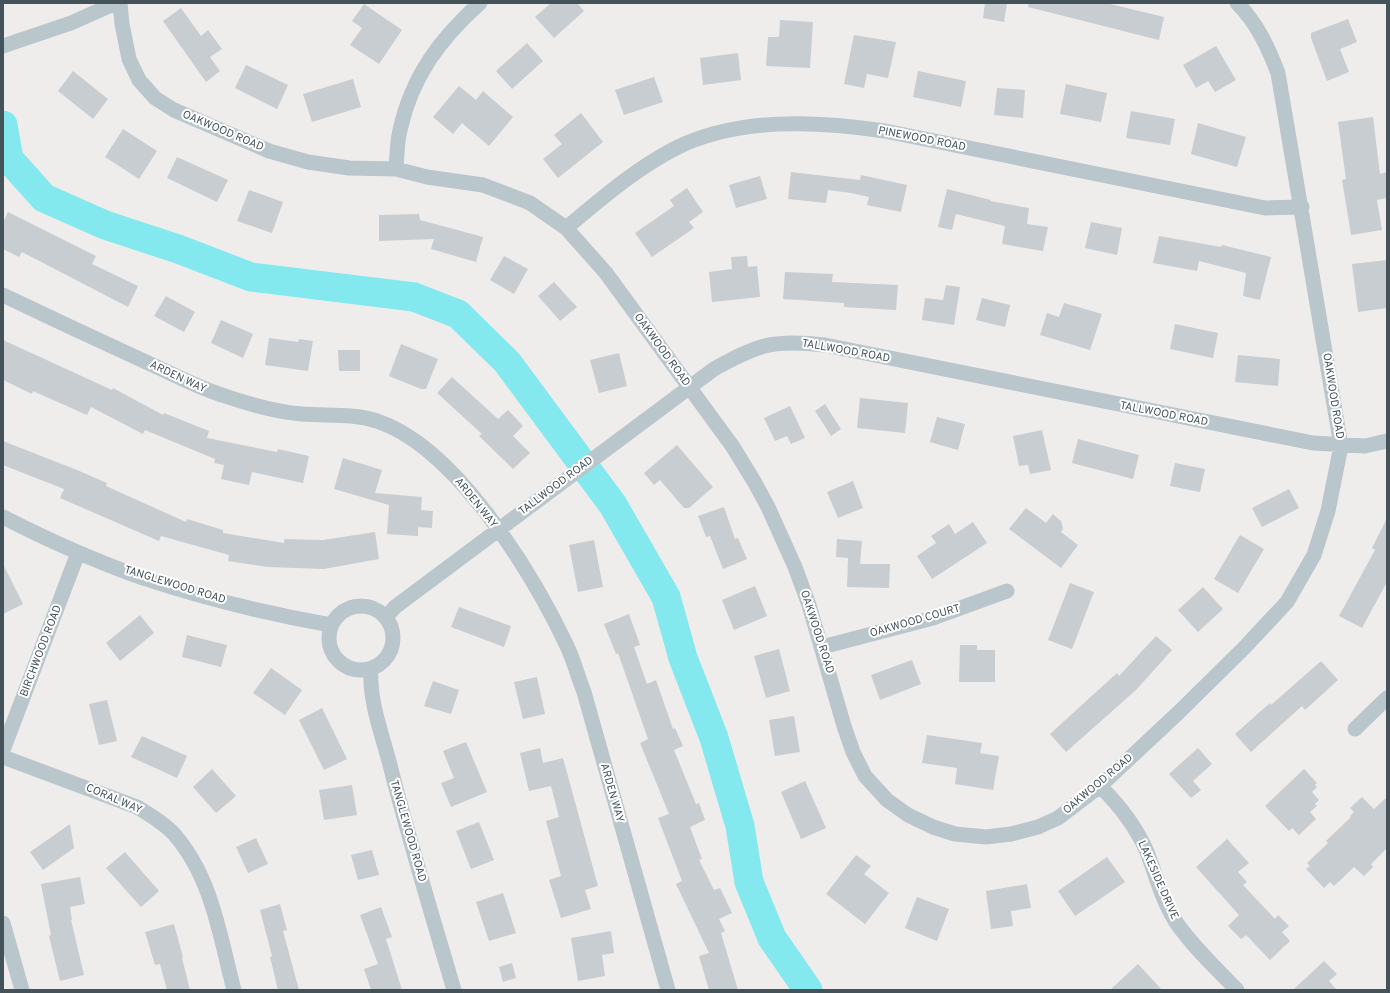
<svg xmlns="http://www.w3.org/2000/svg" width="1390" height="993" font-family="Overpass,sans-serif">
	<style>
		.lines { fill: none; stroke-linecap: round; stroke-linejoin: round }
		.river { stroke: #83e9ee; stroke-width: 29 }
		.building { fill: #c8cdd1 }
		.street { stroke: #b9c6cc; stroke-width: 15 }
		.labels { text-anchor: middle; dominant-baseline: central; stroke-width: 4; stroke-linejoin: round; paint-order: stroke }
		.street-label { font-size: 11px; fill: #44535a; stroke: #fff }
	</style>
	<rect width="100%" height="100%" fill="#efecec"/>
	<g class="lines">
		<path class="river" d="M3 125 9 159 44 198 105 225 178 249 251 277 414 297 458 314 507 362 613 505 666 597 683 658 714 738 740 826 749 882 772 938 808 990"/>
	</g>
	<path class="building" d="M551 3H577L584 11 554 38 535 17Z
		M985 3H1007L1004 22 983 18Z
		M1029 3H1106L1164 17 1159 40 1028 7Z
		M364 4 402 30 379 64 350 45 362 28 352 21Z
		M181 8 201 36 208 30 222 49 210 57 220 71 206 82 163 21Z
		M1348 19 1357 42 1340 49 1349 72 1327 81 1311 38V33Z
		M780 20 813 22 810 68 766 66 768 37H779Z
		M854 35 896 42 888 78 867 74 864 88 844 84Z
		M527 43 543 61 512 89 496 71Z
		M1216 46 1236 80 1215 92 1208 81 1196 88 1183 65Z
		M738 53 741 80 703 85 700 58Z
		M246 65 288 85 277 109 235 88Z
		M73 71 108 99 93 119 58 91Z
		M918 71 966 81 961 107 913 97Z
		M654 77 663 102 624 115 615 90Z
		M353 79 361 107 312 122 303 94Z
		M1066 84 1107 93 1101 122 1060 114Z
		M459 86 476 100 483 91 513 117 489 146 462 123 453 134 433 117Z
		M997 88 1025 90 1023 118 994 115Z
		M1131 111 1175 119 1170 145 1126 138Z
		M581 113 603 142 558 178 543 159 562 144 554 135Z
		M1373 117 1380 174 1387 172V198L1377 200 1382 230 1351 235 1342 180 1346 179 1338 122Z
		M1198 123 1246 137 1237 167 1191 154Z
		M123 129 157 151 139 179 105 157Z
		M177 157 228 180 217 202 167 178Z
		M791 172 860 180 861 175 907 185 901 212 867 205 869 197 851 193 828 190 826 203 788 199Z
		M760 176 767 199 736 208 729 185Z
		M687 188 703 212 689 222 694 228 652 257 635 233 674 206 670 200Z
		M947 189 991 200 990 201 1029 208 1027 224 1048 227 1043 251 1002 244 1005 226 956 214 952 230 938 227Z
		M249 190 283 202 272 233 237 221Z
		M8 212 96 256 92 264 138 286 128 307 22 252 19 257 3 249V223Z
		M419 214 420 220 483 237 476 262 431 249 434 239 379 241V215Z
		M1091 222 1122 228 1117 255 1085 248Z
		M1159 236 1221 247 1222 245 1271 257 1260 300 1243 296 1246 273 1199 261 1197 271 1153 263Z
		M504 256 528 269 514 294 490 280Z
		M747 256 748 267 757 266 760 297 712 302 709 272 732 269 731 257Z
		M1387 260V308L1358 312 1352 264Z
		M785 272 833 274 832 282 898 285 896 310 844 307V303L783 299Z
		M554 282 577 307 560 321 538 296Z
		M946 285 960 287 954 325 922 320 925 298 943 300Z
		M166 296 195 312 184 332 154 316Z
		M982 298 1010 305 1005 327 976 320Z
		M1064 303 1102 314 1090 350 1040 335 1047 313 1059 317Z
		M221 320 253 334 243 358 211 343Z
		M1175 324 1218 333 1213 358 1170 349Z
		M269 338 298 342 299 339 313 341 308 371 265 365Z
		M3 340 112 390 113 388 163 415 164 413 209 431 207 438 277 452 278 449 309 456 303 483 252 472 249 485 221 479 224 465 214 463 215 459 145 430 143 434 91 407 87 415 33 391 32 394 3 380Z
		M401 344 438 359 426 389H421L389 376Z
		M338 350H360V371H339Z
		M619 353 627 386 599 393 590 360Z
		M1238 355 1280 359 1278 386 1235 382Z
		M452 377 498 419 508 410 523 426 513 436 530 453 513 469 479 436 482 434 437 393Z
		M860 398 908 403 905 433 857 428Z
		M825 404 841 429 831 436 815 411Z
		M790 406 805 438 791 444 787 436 775 441 764 418Z
		M937 417 965 424 958 450 930 442Z
		M1042 430 1051 470 1030 474 1028 465 1019 466 1013 436Z
		M1078 439 1139 455 1133 479 1072 463Z
		M3 441 77 470 107 483 106 486 186 522 187 519 223 530V533L284 543V539L323 540 375 532 379 559 324 569 268 567 228 561 229 555 161 536 159 541 60 498 64 489 3 465Z
		M677 445 713 487 689 508H684L660 480 654 485 644 473Z
		M343 458 382 470 375 493 422 497 421 510 433 511 432 528 418 527V536L387 534 389 505 334 489Z
		M1175 463 1205 469 1200 492 1170 486Z
		M853 481 863 508 838 518 827 492Z
		M1289 489 1299 508 1262 527 1252 508Z
		M724 507 735 539 738 538 747 559 723 569 710 536 706 537 698 516Z
		M1026 508 1046 523 1053 514 1061 521 1063 529 1061 532 1078 545 1061 568 1009 529Z
		M1387 518V582L1362 628 1339 616 1375 550 1372 548Z
		M973 522 987 543 932 579 917 556 936 543 931 536 949 524 955 534Z
		M1240 535 1264 549 1238 593 1214 579Z
		M837 539 862 541 860 564H890L889 588 847 587 848 558 836 557Z
		M594 540 603 587 578 592 569 545Z
		M3 564 23 604 3 614Z
		M1070 583 1094 592 1072 649 1048 640Z
		M755 586 767 616 734 630 722 600Z
		M1203 587 1223 609 1198 632 1178 610Z
		M459 607 511 626 504 647 451 627Z
		M629 614 640 645 634 647 647 684 656 680 673 729 675 728 683 746 674 750 696 804 699 803 705 820 690 827 702 859 699 860 714 890 720 888 732 913 719 919 725 931 721 933 738 990H709L699 956 709 953 676 884 682 881 658 818 669 814 640 743 648 739 618 653 616 654 604 624Z
		M140 615 154 633 120 661 106 643Z
		M187 635 227 645 221 667 182 657Z
		M1156 636 1172 650 1136 690 1066 752 1050 734 1117 673 1119 676Z
		M960 645H977V650H995V682H959Z
		M779 649 790 691 766 698 754 656Z
		M912 660 921 684 880 700 871 675Z
		M1321 661 1338 680 1305 710 1302 706 1251 752 1235 734 1270 703 1271 705Z
		M271 668 302 690 285 715 253 693Z
		M537 677 545 714 523 719 514 682Z
		M433 681 459 690 451 714 424 706Z
		M107 700 117 741 99 745 89 704Z
		M322 708 347 759 324 770 299 720Z
		M794 716 800 752 775 756 769 720Z
		M927 735 982 743 980 753 999 756 993 790 955 784 957 768 922 763Z
		M142 736 187 756 177 778 131 757Z
		M466 742 487 792 451 807 441 783 454 778 443 751Z
		M540 748 543 763 563 758 598 886 585 890 591 909 561 918 549 880 561 876 546 821 559 817 551 786 529 791 520 753Z
		M1198 748 1212 764 1193 781 1201 790 1191 798 1169 774Z
		M212 769 236 796 216 813 193 787Z
		M1304 769 1317 783 1315 785 1317 787 1312 792 1319 800 1315 804 1317 806 1310 812 1316 819 1299 835 1292 828 1289 831 1265 806Z
		M805 781 826 828 801 839 781 792Z
		M352 785 357 815 324 820 319 790Z
		M1362 797 1374 809 1387 797V848L1371 864 1373 867 1364 876 1354 867 1334 886 1330 882 1324 888 1306 869 1310 866 1307 863 1328 843 1326 841 1351 817 1350 816 1354 812 1350 808Z
		M479 822 494 860 471 869 456 831Z
		M70 824 74 848 43 870 30 852Z
		M256 838 268 864 248 873 236 847Z
		M1227 839 1249 863 1238 872 1247 882 1243 885 1275 919 1278 915 1289 926 1282 932 1290 941 1270 960 1246 935 1241 939 1228 926 1239 915 1196 867Z
		M372 850 379 875 358 880 351 855Z
		M125 852 159 891 141 907 106 868Z
		M856 855 871 866 864 874 889 893 865 924 826 894Z
		M1107 857 1125 882 1075 916 1058 891Z
		M80 877 85 904 70 907 72 920H71L84 975 60 981 49 936 51 935 41 884Z
		M1027 884 1031 908 1011 911 1013 926 991 929 986 891Z
		M503 893 516 933 489 941 476 902Z
		M917 897 949 909 937 941 905 928Z
		M280 904 287 930 283 931 299 990H278L270 957 272 956 260 910Z
		M381 907 392 937 386 939 402 990H371L364 969 378 964 360 915Z
		M174 924 183 957 182 958 190 990H167L160 964 155 965 145 932Z
		M611 931 614 953 602 955 605 976 578 981 571 938Z
		M1324 961 1337 974 1329 981 1337 990H1293Z
		M512 963 516 978 503 982 499 967Z
		M1138 964 1162 990H1110Z"/>
	<g class="lines">
		<path class="street" d="M120 3 122 24 129 59 139 80 155 98 174 110 269 151 308 162 349 168 396 169 427 177 483 185 530 203 566 228 606 273 733 447 755 483 768 507 795 567 809 605 844 726 853 752 865 776 887 800 908 815 933 827 955 834 986 837 1011 834 1038 827 1058 818 1100 786 1178 713 1244 648 1287 602 1314 555 1328 511 1341 446 1278 73C1268 47 1257 23 1237 3
			M3 46 71 23 116 3
			M396 169C397 156 397 142 400 130 412 76 440 39 480 3
			M566 228C601 199 635 169 676 148 739 117 817 121 885 131L1265 208 1302 207
			M3 295C51 318 98 340 146 362 171 373 196 387 222 395 248 404 275 412 302 414 328 416 352 413 377 421 456 447 533 574 567 646 574 661 578 677 584 692L668 990
			M3 517C48 540 95 561 143 578 203 598 269 614 331 625
			M329 638a32 32 0 1 1 64 0a32 32 0 1 1-64 0Z
			M386 617 395 607 714 369C759 344 774 339 825 345L1313 443 1365 446 1387 441
			M822 647 933 618 1007 591
			M371 670C369 701 382 734 390 765 409 840 432 915 454 990
			M1355 729 1387 698
			M3 750 78 553
			M3 757 137 807C150 815 164 823 174 834 212 877 220 937 234 990
			M1100 786C1120 806 1136 826 1147 852 1156 875 1162 901 1176 922 1192 946 1217 969 1237 990
			M3 923 22 990"/>
	</g>
	<g class="labels">
		<g class="street-label">
			<text transform="translate(223 131) rotate(23)">OAKWOOD ROAD</text>
			<text transform="translate(922 139) rotate(11)">PINEWOOD ROAD</text>
			<text transform="translate(662 350) rotate(54)">OAKWOOD ROAD</text>
			<text transform="translate(846 351) rotate(10)">TALLWOOD ROAD</text>
			<text transform="translate(178 377) rotate(25)">ARDEN WAY</text>
			<text transform="translate(1333 396) rotate(81)">OAKWOOD ROAD</text>
			<text transform="translate(1164 414) rotate(11)">TALLWOOD ROAD</text>
			<text transform="translate(556 486) rotate(-37)">TALLWOOD ROAD</text>
			<text transform="translate(476 503) rotate(51)">ARDEN WAY</text>
			<text transform="translate(175 585) rotate(17)">TANGLEWOOD ROAD</text>
			<text transform="translate(915 621) rotate(-16)">OAKWOOD COURT</text>
			<text transform="translate(817 632) rotate(72)">OAKWOOD ROAD</text>
			<text transform="translate(41 651) rotate(-69)">BIRCHWOOD ROAD</text>
			<text transform="translate(1098 784) rotate(-40)">OAKWOOD ROAD</text>
			<text transform="translate(612 793) rotate(74)">ARDEN WAY</text>
			<text transform="translate(114 799) rotate(23)">CORAL WAY</text>
			<text transform="translate(408 831) rotate(74)">TANGLEWOOD ROAD</text>
			<text transform="translate(1158 880) rotate(66)">LAKESIDE DRIVE</text>
		</g>
	</g>
	<rect width="1390" height="993" fill="none" stroke="#44535a" stroke-width="8"/>
</svg>
